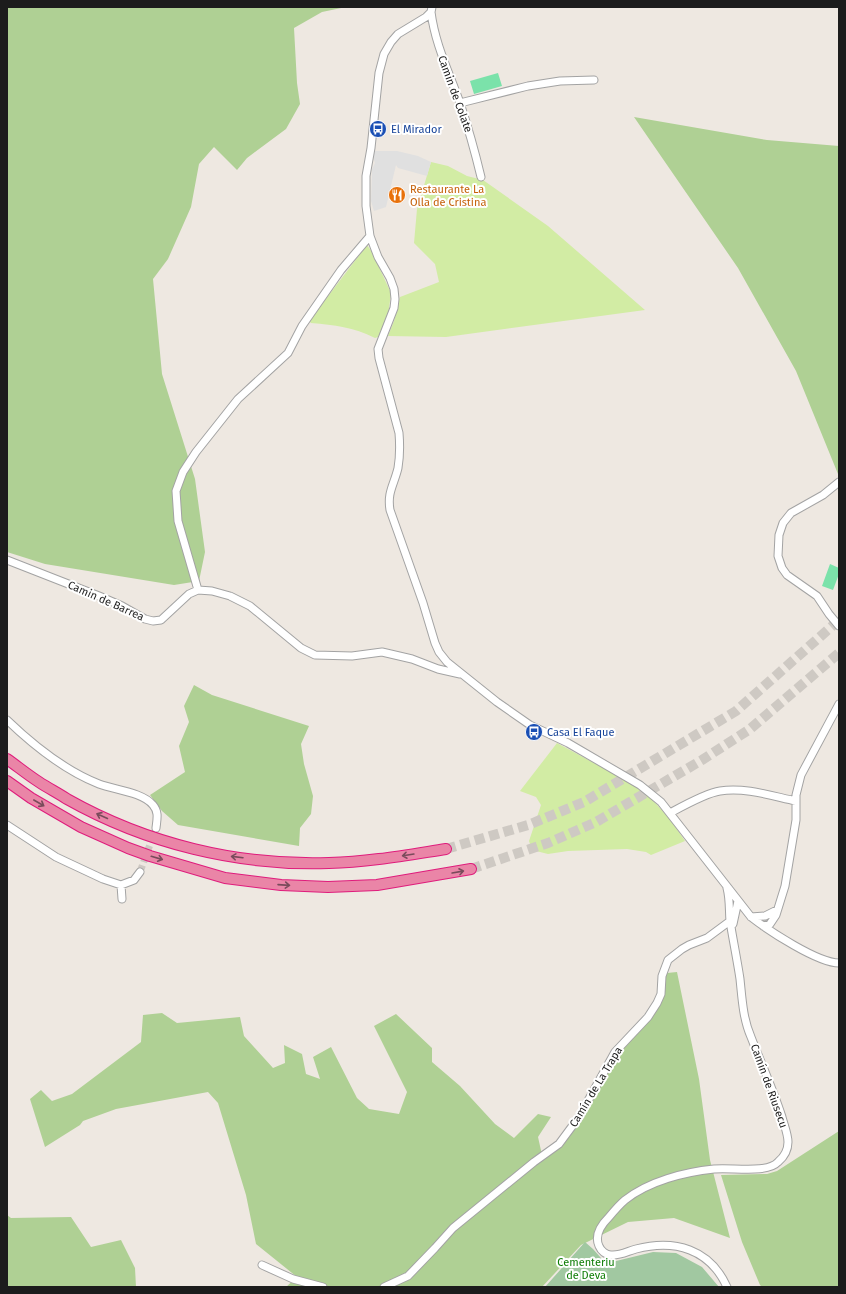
<svg xmlns="http://www.w3.org/2000/svg" width="846" height="1294" font-family="'Fira Sans',sans-serif">
	<style>
		.grass { fill: #d2eca4 }
		.forest { fill: #afd094 }
		.cemetery { fill: #a1c8a1 }
		.pitch { fill: #7be2aa }
		.parking { fill: #e0e0e0 }
		.lines { fill: none; stroke-linecap: round; stroke-linejoin: round }
		.minor-tunnel { stroke: #cec9c3; stroke-width: 7; stroke-dasharray: 7 3.5; stroke-linecap: butt }
		.highway-tunnel { stroke: #cec9c3; stroke-width: 10; stroke-dasharray: 10 5; stroke-linecap: butt }
		.minor-casing { stroke: #a3a3a3; stroke-width: 9 }
		.highway-casing { stroke: #df1c7c; stroke-width: 12 }
		.minor { stroke: #fff; stroke-width: 7 }
		.highway { stroke: #ea85a7; stroke-width: 10 }
		.oneway { stroke: #794b5b }
		.labels { text-anchor: middle; dominant-baseline: central; stroke-width: 4; stroke-linejoin: round; paint-order: stroke }
		.street-label { font-size: 11px; fill: #1c1c1c; stroke: #fff }
		.transit-label { font-size: 11px; fill: #164399; stroke: #fff; text-anchor: start }
		.food-label { font-size: 11px; fill: #c56008; stroke: #fff; text-anchor: start }
		.park-label { font-size: 11px; fill: #0f7e06; stroke: #fff }
	</style>
	<rect width="100%" height="100%" fill="#eee8e1"/>
	<path class="grass" d="M431 162 448 166 467 176 483 180 548 226 645 310 446 337 388 336 394 321 400 297 439 282 435 264 414 243 417 209Z
		M367 245 372 252 391 293 388 316 378 337 375 338C353 327 335 325 311 323L309 321Z
		M557 743 620 777 648 795 670 819 685 841 651 855 646 852 627 849 568 851 548 854 532 850 529 841 541 805 536 797 520 791Z"/>
	<path class="forest" d="M7 7H346L322 12 294 28 297 83 300 104 286 129 247 158 237 170 214 147 199 164 191 207 168 259 153 279 162 374 195 479 205 552 199 581 174 585 45 564 7 552Z
		M634 117 767 140 839 146 838 474 796 371 738 268Z
		M194 685 212 695 309 726 301 744 304 764 313 796 311 814 300 828 299 846 178 825 162 811 150 795 185 772 179 746 189 722 184 706Z
		M677 972 699 1079 710 1160 730 1238 674 1218 628 1222 581 1245 542 1287H286L297 1277 256 1244 246 1195 218 1103 208 1092 116 1109 83 1121 80 1125 45 1147 30 1099 41 1090 52 1101 72 1094 141 1042 143 1015 162 1013 177 1023 240 1017 244 1036 273 1068 285 1063 284 1045 302 1054 306 1074 320 1079 313 1057 331 1047 357 1098 369 1109 399 1114 407 1092 374 1026 396 1014 432 1048V1062L460 1086 495 1124 514 1138 538 1114 551 1117 538 1137 542 1155 560 1144 614 1057 649 1017 667 973Z
		M839 1131V1287H762L760 1285 742 1242 721 1175 767 1174 777 1171Z
		M7 1215 11 1218 71 1217 91 1247 121 1240 135 1268 136 1287H7Z"/>
	<path class="cemetery" d="M585 1242 593 1249 601 1258 612 1262 653 1252 676 1253 702 1267 719 1287H545Z"/>
	<path class="pitch" d="M498 73 502 86 474 94 470 81Z
		M830 564 839 568V574L833 590 822 586Z"/>
	<path class="parking" d="M374 151H397L418 156 431 162 427 176 398 168 396 165 386 207 374 211 371 201 372 169 375 163 373 157Z"/>
	<g class="lines">
		<path class="minor-tunnel" d="M140 872 156 828"/>
		<path class="highway-tunnel" d="M446 849 528 825 584 802 736 711 839 620
			M471 869 548 843 596 822 702 760 750 729 839 653"/>
		<g class="minor-casing">
			<path id="minor" d="M432 7 431 12 426 17 398 34 391 42 384 54 379 73 371 148 366 176V206L370 236 378 257 390 278 394 289 395 299 394 308 378 349 379 358 399 433C400 445 400 456 398 468 394 485 387 492 390 510L423 603 435 643 439 652 447 662 497 702 530 725 568 743 640 785 661 802 751 917C769 931 818 963 839 963
				M431 12C435 44 449 72 460 103 468 127 475 152 481 177
				M460 103 528 86 560 81 594 80
				M839 482 823 495 791 513 783 523 779 535 778 556 782 568 787 575 817 596 829 614 839 626
				M7 560 99 596 122 606 145 619 153 621 161 620 189 594 198 590 212 591 230 596 250 606 301 648 315 655 352 656 382 652 412 659 438 669 460 674
				M198 590 178 521 176 491 183 472 196 452 238 399 288 353 302 326 341 270 370 236
				M7 720C33 745 66 771 99 784 115 790 142 792 153 805 159 812 157 819 156 828
				M670 813C683 806 706 793 720 791 745 787 772 796 796 801
				M7 825 56 857 103 879 121 885 134 880 140 872
				M121 885 122 899
				M751 917 765 916 777 910
				M733 924 738 901
				M763 926 770 924 776 915 785 886 796 820V795L801 775 839 704
				M262 1265 293 1279 323 1287
				M384 1287 408 1276 435 1248 453 1228 534 1162 559 1144 579 1117 615 1052 648 1017 657 1003 661 994 662 976 668 960 682 949 689 945 707 938 730 921
				M727 1287C710 1249 675 1239 636 1249 628 1251 620 1256 611 1255 606 1255 601 1251 599 1246 594 1235 602 1224 609 1217 614 1211 619 1205 625 1200 649 1181 685 1172 714 1169 731 1167 767 1174 778 1162 784 1157 788 1150 788 1142 788 1134 784 1125 782 1117 773 1089 761 1063 751 1037 743 1019 742 998 740 979 737 959 733 940 730 921 729 910 730 899 727 888"/>
		</g>
		<g class="highway-casing">
			<path id="highway" d="M7 759C17 766 28 775 39 782 48 788 58 793 67 799 147 844 238 866 329 863 369 862 407 855 446 849
				M7 781 31 798 81 827 128 848 150 856 225 878 281 885 328 887 377 885 471 869"/>
		</g>
		<use href="#minor" class="minor"/>
		<use href="#highway" class="highway"/>
	</g>
	<defs><path id="oneway-shaft" d="M-6 0H5M1.5-3L5.5 0L1.5 3" fill="none" stroke-width="1.6" stroke-linecap="round" stroke-linejoin="round"/></defs>
	<g class="oneway">
		<use href="#oneway-shaft" transform="translate(39 803) rotate(30)"/>
		<use href="#oneway-shaft" transform="translate(102 816) rotate(-156)"/>
		<use href="#oneway-shaft" transform="translate(408 855) rotate(171)"/>
		<use href="#oneway-shaft" transform="translate(237 857) rotate(-173)"/>
		<use href="#oneway-shaft" transform="translate(157 858) rotate(16)"/>
		<use href="#oneway-shaft" transform="translate(458 872) rotate(-10)"/>
		<use href="#oneway-shaft" transform="translate(284 885) rotate(4)"/>
	</g>
	<defs>
		<g id="bus-disc" transform="scale(0.9)"><circle r="9.5" fill="#1a4fb4" stroke="#fff"/><path d="M-5-6H5V4H4V6H2V4H-2V6H-4V4H-5ZM-3.5-4V0h7V-4ZM-3.5 1.2v1.5H-2V1.2ZM2 1.2v1.5H3.5V1.2Z" fill="#fff"/></g>
		<g id="restaurant-disc" transform="scale(0.9)"><circle r="9.5" fill="#e8710a" stroke="#fff"/><path d="M-5-6h1v4h1v-4h1v4h1v-4h1v5L-1.5 .5V6h-2V.5L-5-1ZM5-6V6H3V1.5H1.5Q1.5-4 5-6Z" fill="#fff"/></g>
	</defs>
	<g fill-rule="evenodd">
		<use href="#bus-disc" x="378" y="129"/>
		<use href="#restaurant-disc" x="397" y="195"/>
		<use href="#bus-disc" x="534" y="732"/>
	</g>
	<g class="labels">
		<g class="street-label">
			<text transform="translate(455 94) rotate(70)">Camin de Colate</text>
			<text transform="translate(106 601) rotate(24)">Camin de Barrea</text>
			<text transform="translate(769 1086) rotate(70)">Camín de Riusecu</text>
			<text transform="translate(596 1087) rotate(-59)">Camín de La Trapa</text>
		</g>
		<g class="transit-label">
			<text x="391" y="129">El Mirador</text>
			<text x="547" y="732">Casa El Faque</text>
		</g>
		<g class="food-label">
			<text x="410" y="189">Restaurante La<tspan x="410" dy="13">Olla de Cristina</tspan></text>
		</g>
		<g class="park-label">
			<text x="586" y="1262">Cementeriu<tspan x="586" dy="13">de Deva</tspan></text>
		</g>
	</g>
	<rect width="846" height="1294" fill="none" stroke="#1c1c1c" stroke-width="16"/>
</svg>
